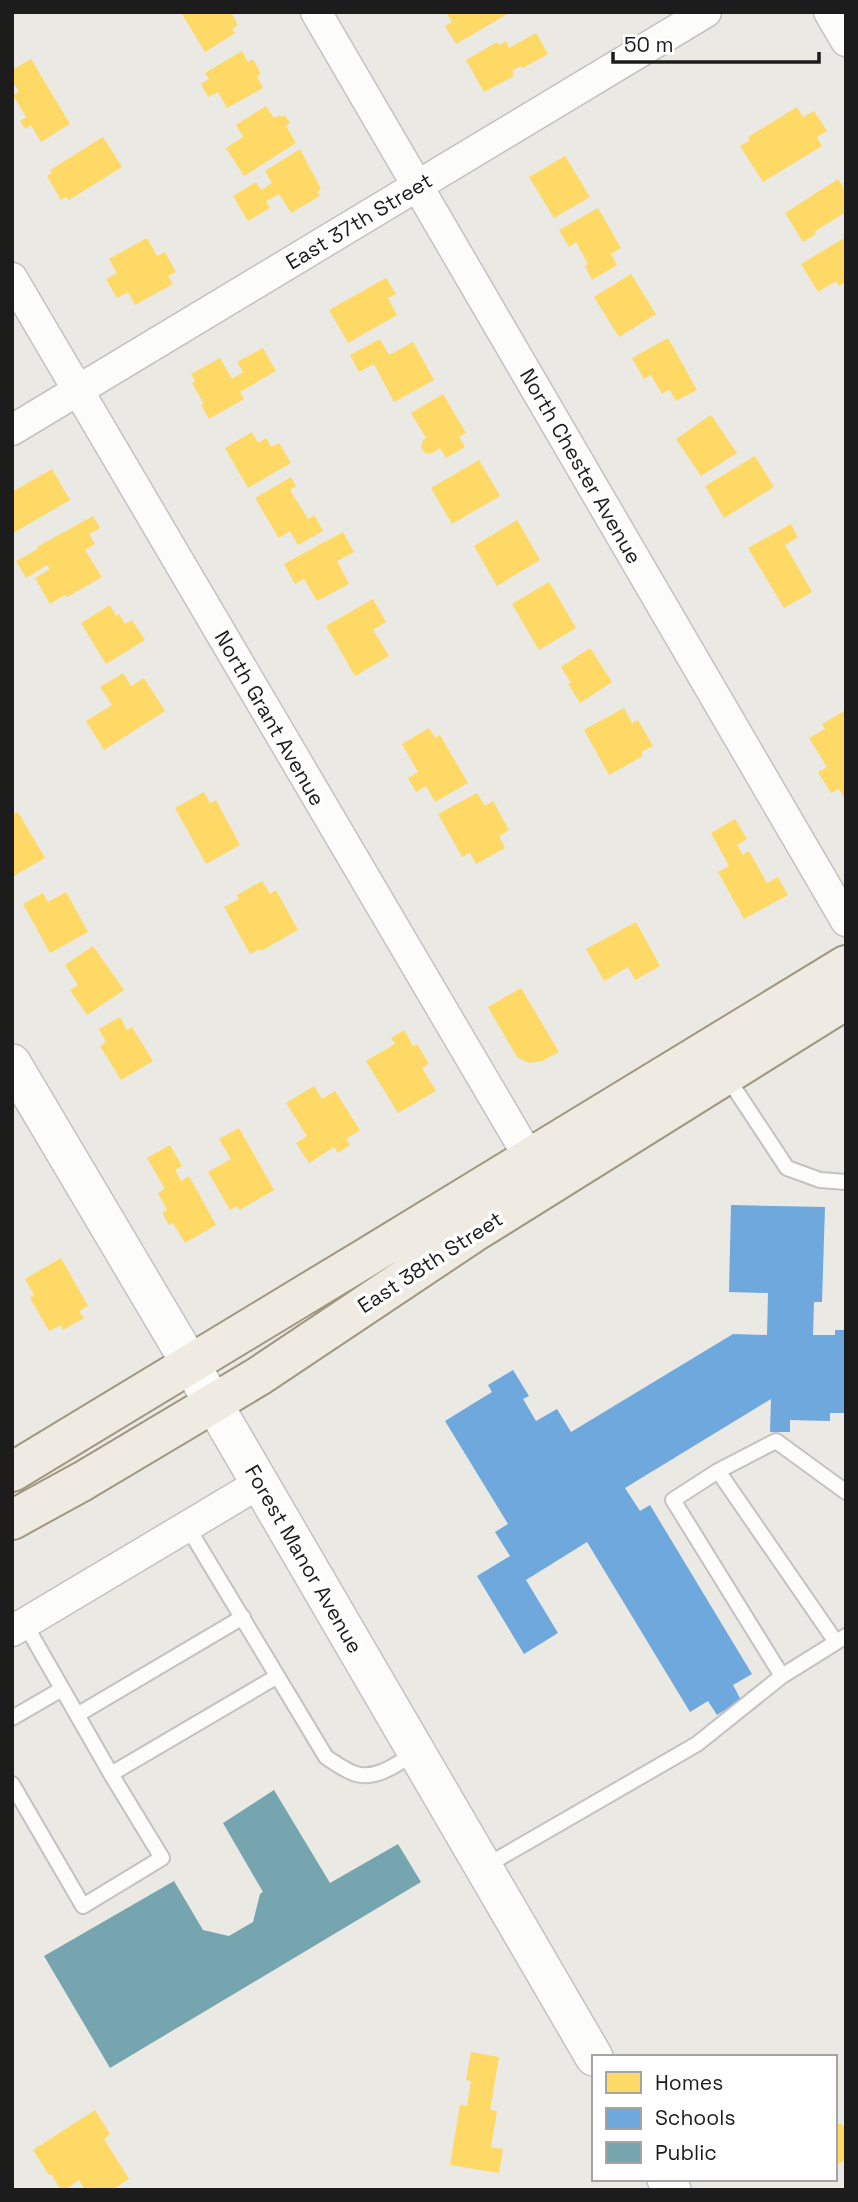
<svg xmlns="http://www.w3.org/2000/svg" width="858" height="2202" font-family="'Space Grotesk',sans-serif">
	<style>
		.homes { fill: #ffd966 }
		.schools { fill: #6fa8dc }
		.public { fill: #76a5af }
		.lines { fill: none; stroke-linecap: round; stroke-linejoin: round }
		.service-casing { stroke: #c3c2c0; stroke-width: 18 }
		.minor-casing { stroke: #c3c2c0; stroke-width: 33 }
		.tertiary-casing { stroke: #c3c2c0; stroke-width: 40 }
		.primary-casing { stroke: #a09781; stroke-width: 42 }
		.service { stroke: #fcfcfb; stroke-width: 14 }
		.minor { stroke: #fcfcfb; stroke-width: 30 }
		.tertiary { stroke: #fcfcfb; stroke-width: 37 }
		.primary { stroke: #efebe3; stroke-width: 38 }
		.labels { text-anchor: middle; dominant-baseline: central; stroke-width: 7; stroke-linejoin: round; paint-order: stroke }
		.street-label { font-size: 21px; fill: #1c1c1c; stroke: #fff }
	</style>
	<rect width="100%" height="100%" fill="#eae9e4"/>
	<path class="homes" d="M181 12H222L223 14 231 12 238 25 232 29 235 33 205 52Z
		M446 12H511L456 44 445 26 452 22Z
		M536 33 548 54 523 68 521 66 512 71 514 76 484 92 466 60 497 42 499 45 506 41 509 48Z
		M242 51 248 62 253 59 261 74 257 76 263 88 227 108 218 92 208 97 201 84 209 79 205 73Z
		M31 59 70 124 41 142 31 125 25 129 20 121 26 117 13 95 19 92 12 80V70Z
		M266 106 274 118 280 115 282 117 285 115 290 123 286 126 296 143 244 176 226 148 243 137 236 125Z
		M797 107 803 117 814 111 827 131 817 137 822 146 763 182 740 146 750 140 748 137Z
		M103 137 122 167 69 200 66 197 61 200 47 176 52 173 50 170Z
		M300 149 321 189 317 192 320 196 291 213 279 194 266 201 270 208 248 221 233 196 256 182 261 190 272 183 265 171Z
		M565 156 590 197 554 218 529 177Z
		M838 179 846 191V212L814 232 816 234 803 242 785 213Z
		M598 208 621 248 611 254 617 265 592 280 585 266 588 264 576 242 569 247 559 230Z
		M846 237V281L839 286 836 281 818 292 801 264Z
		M147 238 157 256 165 252 176 272 168 276 173 284 135 305 128 292 117 298 106 279 117 273 109 259Z
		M631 274 656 314 619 337 594 297Z
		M386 278 396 294 388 298 397 315 348 343 329 310Z
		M668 338 697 390 676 401 669 389 662 394 651 375 644 379 632 358Z
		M380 339 389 355 413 342 434 380 394 402 374 364 359 372 350 355Z
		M263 348 276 371 240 392 244 399 209 419 201 405 204 404 192 383 195 381 191 374 220 358 232 379 243 372 237 362Z
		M443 394 466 433 459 437 465 447 446 458 440 448 431 454 425 453 421 447 423 440 426 438 411 413Z
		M711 415 737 453 701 476 676 439Z
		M252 432 258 443 266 438 271 447 279 443 291 463 248 488 225 448Z
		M755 456 774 487 724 518 705 486Z
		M479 460 500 496 452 524 431 488Z
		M52 469 70 500 15 532 12 527V492Z
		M291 477 296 486 290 490 308 519 314 515 323 531 298 545 290 531 279 538 255 498Z
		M93 516 100 528 89 534 95 544 85 550 102 577 67 597 65 595 50 604 35 578 50 569 47 565 26 578 16 561 38 549 37 547Z
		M517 520 540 560 497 586 474 546Z
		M791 524 798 537 785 545 812 592 784 608 748 548Z
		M343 532 354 552 337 561 349 584 317 601 304 579 295 584 284 564Z
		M549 582 576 628 539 650 512 604Z
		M373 599 386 622 373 630 389 656 355 676 326 626Z
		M110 605 116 616 119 614 125 624 132 620 145 640 106 664 81 623Z
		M590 648 612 682 580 703 568 684 571 683 561 667Z
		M123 673 131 686 144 678 165 711 104 750 86 721 112 705 100 687Z
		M624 708 632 723 638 720 653 746 641 752 643 756 609 775 584 730Z
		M844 711 846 713V801L839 789 831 793 818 772 827 767 809 738 825 729 822 724Z
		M429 728 435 738 440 735 468 783 435 802 426 786 416 792 408 778 418 772 402 744Z
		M204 792 210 803 216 800 240 845 206 864 175 808Z
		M477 793 485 806 493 801 509 830 499 836 505 848 476 864 470 853 462 857 438 814Z
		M18 812 45 858 12 877V815Z
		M735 819 747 839 737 845 743 855 749 851 767 883 778 877 788 895 744 919 718 872 729 866 711 833Z
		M262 881 270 894 276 890 298 930 261 951 260 949 250 954 224 907 239 899 237 895Z
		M66 892 88 932 50 953 23 904 43 893 48 902Z
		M636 922 660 966 635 980 628 967 604 981 586 949Z
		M93 946 124 990 87 1015 70 990 78 985 65 965Z
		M521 988 559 1052 542 1061 529 1063 517 1057 488 1007Z
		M120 1017 127 1030 132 1027 153 1061 121 1080 100 1046 106 1042 99 1029Z
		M404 1030 413 1046 417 1044 429 1064 422 1068 436 1091 398 1113 366 1061 395 1044 391 1038Z
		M314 1086 322 1099 335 1091 360 1130 346 1139 350 1145 338 1153 334 1147 309 1163 296 1143 307 1136 286 1103Z
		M239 1128 274 1190 240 1210 237 1206 230 1210 208 1172 231 1159 219 1139Z
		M170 1145 182 1166 175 1170 181 1181 189 1176 216 1225 185 1243 173 1223 169 1225 162 1213 167 1210 158 1193 165 1189 147 1158Z
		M61 1258 88 1306 79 1311 84 1318 63 1330 61 1325 49 1331 30 1298 34 1295 25 1279Z
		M471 2052 499 2057 490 2110 497 2111 491 2147 503 2149 499 2173 450 2165 460 2105 467 2106 471 2081 466 2080Z
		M95 2110 110 2134 104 2139 129 2179 112 2190H85L79 2180 65 2190H61L51 2174 49 2175 33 2150Z
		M841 2123 846 2131V2159L835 2166V2126Z"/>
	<path class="schools" d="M731 1205 825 1207 822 1302H814L813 1335H835V1330H846V1413H830V1421L790 1420V1432H770L771 1399 625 1488 640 1511 650 1505 752 1674 733 1685 741 1700 717 1715 708 1701 690 1712 587 1542 526 1580 558 1633 524 1654 477 1576 510 1556 495 1532 508 1524 445 1421 492 1392 488 1385 513 1370 529 1396 523 1399 536 1421 557 1409 571 1432 733 1334 767 1335 768 1293 729 1292Z"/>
	<path class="public" d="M274 1790 330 1883 398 1844 421 1882 110 2068 44 1956 174 1881 203 1930 229 1936 253 1922 260 1894 263 1892 223 1823Z"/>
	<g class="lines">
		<g class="service-casing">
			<path id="service" d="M727 1077 787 1168 820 1180 846 1182
				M718 1471 673 1500 782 1676
				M187 1526 326 1757C335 1763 346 1771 356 1774 377 1780 398 1763 415 1753
				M25 1624 111 1774 276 1677
				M836 1642 718 1471 776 1441 846 1492
				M77 1715 243 1617
				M12 1718 62 1689
				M12 1784 83 1906 162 1858 111 1774
				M484 1867 697 1744 782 1676 846 1636"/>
		</g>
		<g class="minor-casing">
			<path id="minor" d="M316 12 846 921
				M829 12 846 41
				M12 278 529 1157
				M12 430 706 12
				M12 1631 260 1483"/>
		</g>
		<g class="tertiary-casing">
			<path id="tertiary" d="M12 1063 191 1365 594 2057
				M666 2179 672 2190"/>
		</g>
		<g class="primary-casing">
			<path id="primary" d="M12 1472C291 1305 568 1133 846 965
				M12 1520 83 1481 259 1376 473 1233 846 1000"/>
		</g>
		<use href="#service" class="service"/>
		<use href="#minor" class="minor"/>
		<use href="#tertiary" class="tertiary"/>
		<use href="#primary" class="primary"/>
	</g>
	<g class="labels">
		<g class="street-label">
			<text transform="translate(359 221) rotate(-31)">East 37th Street</text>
			<text transform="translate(581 466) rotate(60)">North Chester Avenue</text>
			<text transform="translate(270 718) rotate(60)">North Grant Avenue</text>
			<text transform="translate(430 1262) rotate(-33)">East 38th Street</text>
			<text transform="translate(304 1559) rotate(60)">Forest Manor Avenue</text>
		</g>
	</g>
	<rect width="858" height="2202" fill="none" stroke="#1c1c1c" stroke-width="28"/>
	<rect x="592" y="2055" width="245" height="126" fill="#ffffff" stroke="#a4a4a4" stroke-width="2"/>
	<rect x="606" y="2072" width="35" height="21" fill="#ffd966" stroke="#a4a4a4" stroke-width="2"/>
	<text x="655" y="2090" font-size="21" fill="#1c1c1c">Homes</text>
	<rect x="606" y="2108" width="35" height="21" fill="#6fa8dc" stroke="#a4a4a4" stroke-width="2"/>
	<text x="655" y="2125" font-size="21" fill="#1c1c1c">Schools</text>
	<rect x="606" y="2142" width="35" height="21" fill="#76a5af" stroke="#a4a4a4" stroke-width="2"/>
	<text x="655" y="2160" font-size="21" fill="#1c1c1c">Public</text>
	<path d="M613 52v10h206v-10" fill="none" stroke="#1c1c1c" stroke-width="3.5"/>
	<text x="624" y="52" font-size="21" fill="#1c1c1c" stroke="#ffffff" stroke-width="5" paint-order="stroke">50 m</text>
</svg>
